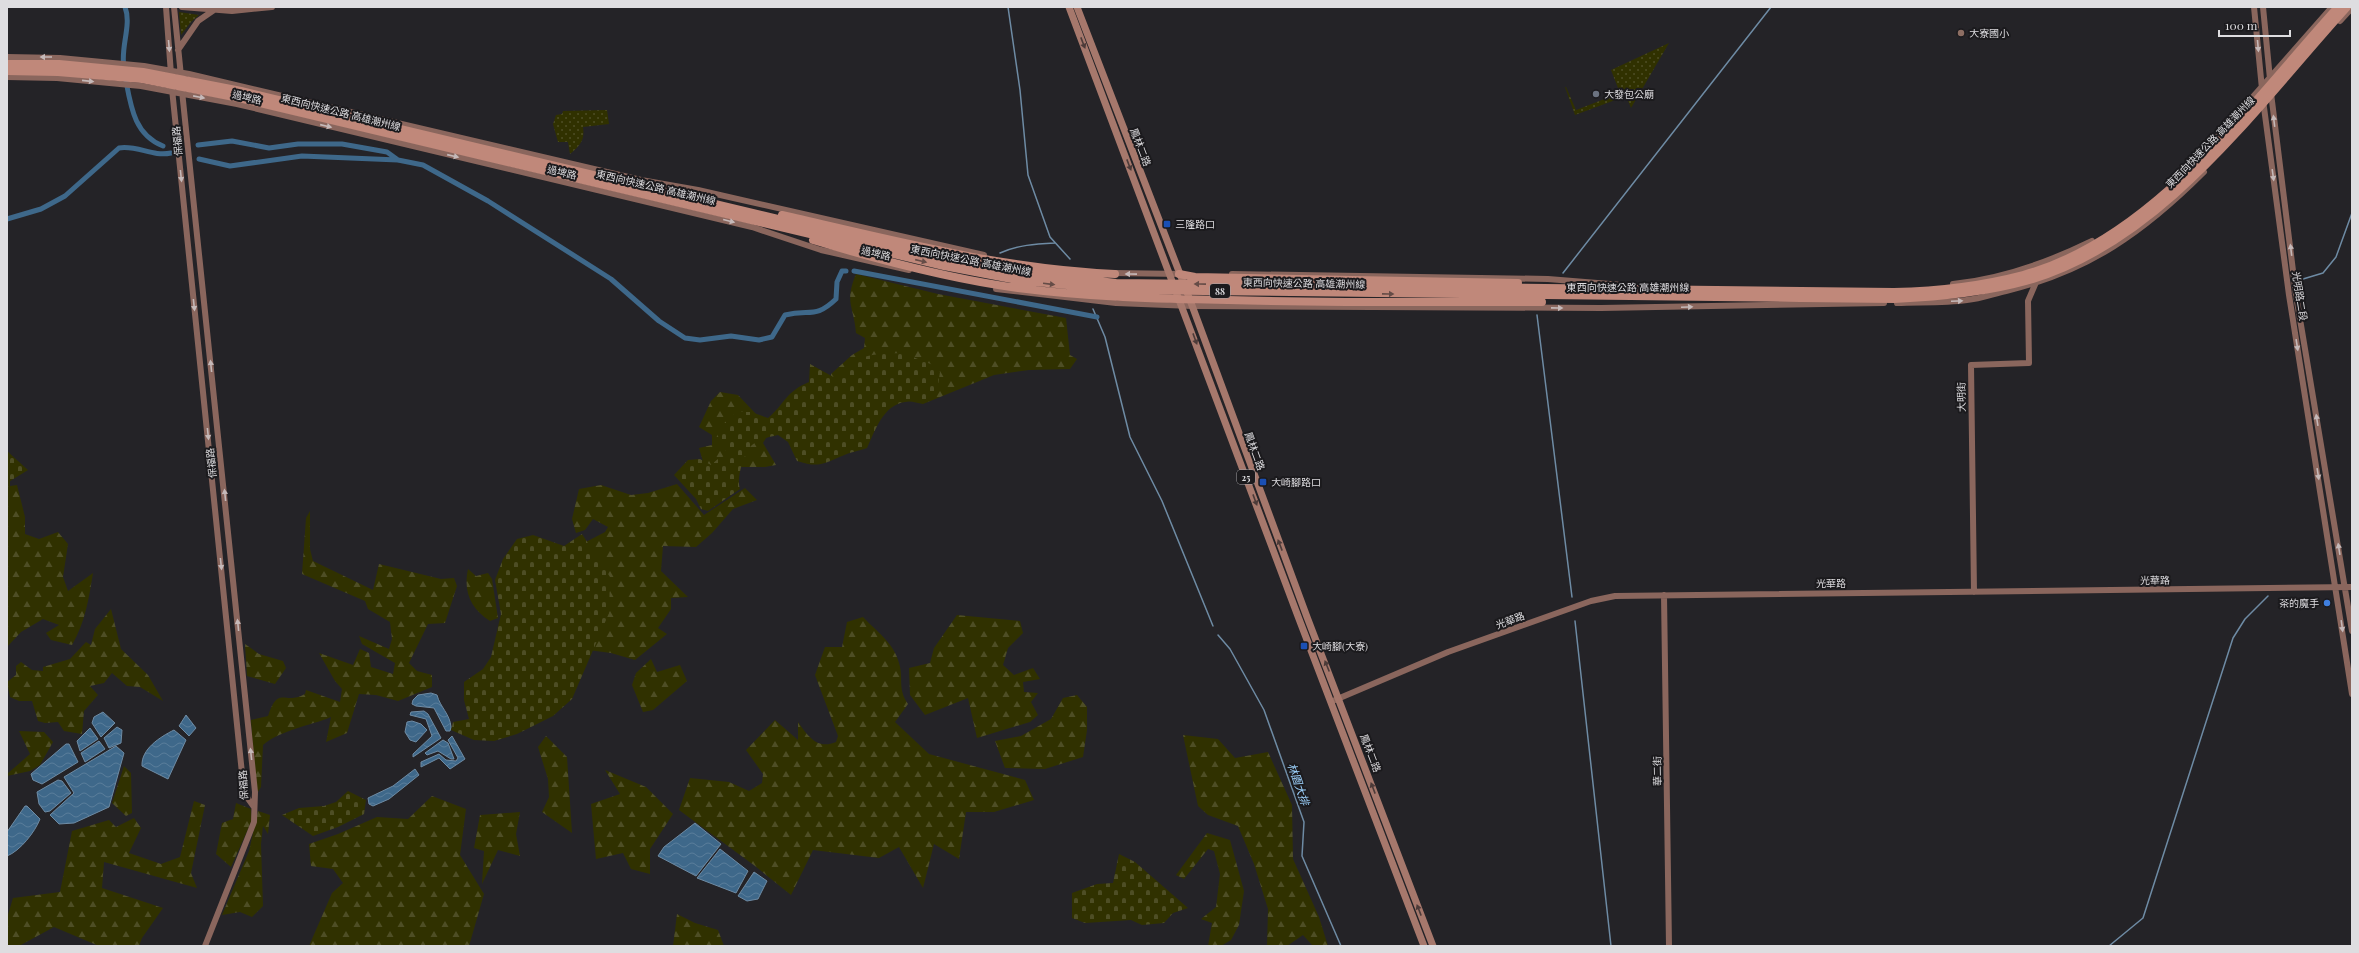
<svg xmlns="http://www.w3.org/2000/svg" width="2359" height="953" font-family="'Playfair Display','Noto Sans TC',serif">
	<style>
		.grass { fill: url(#grass-dots) }
		.forest { fill: url(#forest-firs) }
		.cemetery { fill: url(#cemetery-stones) }
		.water { fill: url(#water-waves); stroke: #6e8ba4 }
		.lines { fill: none; stroke-linecap: round; stroke-linejoin: round }
		.stream { stroke: #6e8ba4; stroke-width: 1.5 }
		.canal { stroke: #3e688a; stroke-width: 5 }
		.secondary { stroke: #8a665d; stroke-width: 6 }
		.primary { stroke: #a6786c; stroke-width: 7 }
		.highway { stroke: #c0887a; stroke-width: 8 }
		.oneway { fill: #4c3b39 }
		.oneway2 { fill: #c5b9b9 }
		.oneway3 { fill: #654c47 }
		.education-dot { fill: #8d6e63; stroke: #1b1a1d; stroke-width: 1.5 }
		.worship-dot { fill: #6b7280; stroke: #1b1a1d; stroke-width: 1.5 }
		.transit-dot { fill: #1a4fb4; stroke: #1b1a1d; stroke-width: 1.5 }
		.shop-dot { fill: #3f7fe0; stroke: #1b1a1d; stroke-width: 1.5 }
		.labels { text-anchor: middle; dominant-baseline: central; stroke-width: 4; stroke-linejoin: round; paint-order: stroke }
		.shield { fill: #1b1a1d; stroke: #a4a2a6; stroke-width: 1 }
		.shield-label { font-size: 9px; font-weight: bold; fill: #dedde0 }
		.poi-label { font-size: 10px; fill: #dedde0; stroke: #1b1a1d; text-anchor: start }
		.street-label { font-size: 10px; fill: #dedde0; stroke: #1b1a1d }
		.water-label { font-size: 11px; font-style: italic; fill: #9cd0fb; stroke: #1b1a1d }
	</style>
	<defs>
		<pattern id="grass-dots" width="8" height="8" patternUnits="userSpaceOnUse"><rect width="8" height="8" fill="#303100"/><path d="M2 2h.1M6 6h.1" fill="none" stroke="#4e4e25" stroke-width="1.8" stroke-linecap="round"/></pattern>
		<pattern id="forest-firs" width="22" height="20" patternUnits="userSpaceOnUse"><rect width="22" height="20" fill="#303100"/><path d="M5 1l3.5 6h-7zM16 11l3.5 6h-7z" fill="#4e4e25"/></pattern>
		<pattern id="cemetery-stones" width="16" height="16" patternUnits="userSpaceOnUse"><rect width="16" height="16" fill="#303100"/><path d="M2 7V4a2 2 0 0 1 4 0v3zM10 15v-3a2 2 0 0 1 4 0v3z" fill="#4e4e25"/></pattern>
		<pattern id="water-waves" width="16" height="10" patternUnits="userSpaceOnUse"><rect width="16" height="10" fill="#3e688a"/><path d="M0 5q4-4 8 0t8 0" fill="none" stroke="#597d9a"/></pattern>
	</defs>
	<rect width="100%" height="100%" fill="#242327"/>
	<path class="grass" d="M179 12 199 15 191 22 181 35Z
		M1669 43 1631 108 1626 96 1575 115 1565 87H1566L1576 110 1620 93 1611 70Z
		M607 110 609 124 583 127C585 140 580 146 570 154L568 142H558L553 124 556 115 562 114 563 111Z"/>
	<path class="forest" d="M856 274 938 294 1066 318 1070 355 1077 359 1070 369 1029 370 994 375 923 404 831 385V374L852 355 864 348 865 338 856 333C854 306 844 303 856 274Z
		M720 392 738 395 771 430 763 443 776 465 765 467H739L711 489 699 448 712 445V435L699 427 711 401Z
		M10 472V486L17 485 25 517V534L39 539 58 532 68 544 63 577 68 591 93 573C89 598 85 623 72 645L51 640 46 633 59 625 43 619 21 632 7 647V474Z
		M677 484 704 515 745 488 757 500 733 509 712 533 696 547 663 546 661 571 688 597 671 598V609L658 628 667 634 635 660 611 653 573 648 559 556 605 532 608 527 593 519 585 530 576 533 572 519 579 489 601 485 631 495 648 493Z
		M310 511V549L313 561 373 590 379 564 441 579 454 578 457 586 445 623 428 624 409 663 417 671 432 675V687L398 701 376 695 359 694 347 733 326 742 331 717C309 726 281 730 263 745L261 787 258 792 255 787 251 720 268 716C279 684 284 706 305 694L306 690 340 702 342 689 335 681 319 653 353 665 360 649 369 653 371 667 393 674 395 663 362 644 359 636 389 649 392 639 390 622 368 609 365 601 302 574 306 518Z
		M468 569 476 576 488 573 492 579 498 618 490 621C471 609 463 592 468 569Z
		M111 609 121 649 148 675 163 701 140 687 127 686 112 673 104 683 90 686 98 695 84 711 82 734 64 731 58 722 45 723 38 721 32 701H19L10 697 7 682 16 675V666L21 662 32 670 43 671V667L70 659 86 642 91 645 95 629Z
		M957 615 1020 621 1023 633 1008 648 1003 665 1014 675 1033 668 1040 679 1023 682 1024 692 1038 693 1031 702 1038 715 1030 722 977 738 968 698 925 715 910 695 909 668 930 663 934 648Z
		M863 617C876 631 894 643 899 663 904 679 897 688 908 704L895 722 929 754 1025 780 1034 800 994 812H966L959 859 934 844 923 888 899 847 879 858 813 850 791 895 755 866 679 810 690 778 729 782 749 791 762 783 763 774 746 750 775 720 798 740V722C808 736 817 750 836 742L838 736 815 675 825 647H842L847 622Z
		M245 644 259 654 283 661 286 668 275 684 247 676Z
		M651 659 657 672 680 665 687 681 653 710 643 712 632 685 636 673Z
		M1077 695 1087 707V730L1083 757 1045 769 1005 768 995 741 1021 736 1051 719 1063 698Z
		M19 731 44 732 53 742 40 765 30 771 7 776V774L30 754Z
		M1183 735 1218 739 1235 758 1268 752 1292 805 1293 859 1319 917 1328 946H1313L1303 935 1287 946H1267L1268 909 1254 864 1238 826 1208 815 1198 806Z
		M546 736 567 757 572 833 542 812 549 797 548 779 538 747Z
		M124 766 131 773 132 813 126 816 112 803Z
		M605 770 646 787 673 814 650 849V874L631 869 623 853 596 859 591 804 620 794Z
		M432 796 466 809 460 855 484 894 469 946H309L332 893 343 883 333 869 311 866 309 844 338 834 377 817 408 819Z
		M194 801 205 805 191 873 197 888 104 862 102 888 163 908 142 938 139 946H99L54 927 19 946H7V918L13 898 60 892 72 831 109 820 116 827 134 818 141 828 129 853 161 864 180 857Z
		M236 803 251 809 252 820 231 867 216 854 222 823 233 819Z
		M258 811 270 815 268 834 263 826 261 844 263 906 252 917 240 912 222 915 249 851Z
		M520 812 516 834 520 856 498 850 482 884 484 851 474 848 480 815Z
		M1207 833 1230 840 1244 891 1239 925 1231 940 1221 946H1208L1212 923 1201 919 1216 907 1220 874 1214 851 1208 849 1184 879 1176 875Z
		M677 914 695 923 718 930 724 946H673Z"/>
	<path class="cemetery" d="M903 353 933 365 940 372 936 398C923 402 916 400 905 402 883 405 875 431 867 448 859 451 850 452 842 456 823 464 818 468 797 461L788 442 778 435C769 437 759 439 752 445 744 452 736 479 740 489L708 511 701 509 696 499 674 475 688 460 700 459 711 465 719 458 731 454 722 448 717 433 722 425 737 412H751L768 418C785 404 785 392 809 382L810 364 837 379C848 374 847 370 854 363 866 352 889 354 903 353Z
		M7 451 28 470 7 483Z
		M582 534 610 577 609 613 572 699 553 716 517 734 494 741 474 740 451 730 453 722 469 719 464 700V682L483 669 491 657 501 614 495 580 503 559 517 539 533 535 564 546Z
		M348 791 366 800 364 814 338 827 313 836 282 815 299 808 324 806 336 802Z
		M1119 854 1135 862 1188 908 1173 913 1164 923 1142 925 1131 920 1085 923 1072 918V893L1097 884 1113 883Z"/>
	<path class="water" d="M431 693 437 695C440 707 450 714 451 727L450 731H446L434 708 416 706 412 704 413 700 418 695Z
		M424 711 428 714 441 738 413 757V754L432 736 426 719 410 715 411 712Z
		M103 712 115 723 101 737 92 723 94 717Z
		M186 715 196 728 189 736 179 726Z
		M412 721 421 724 427 730 416 742 410 740 405 732 407 722Z
		M117 727 122 730 121 743 109 748 104 738Z
		M90 728 98 739 80 751 77 741Z
		M174 730 186 740 168 779 142 766C141 749 160 737 174 730Z
		M452 736 465 759 450 769 439 758 421 767V762L439 754 446 760 456 761 458 758 448 740Z
		M443 740 448 743 454 759H451L438 751 427 755 425 753Z
		M99 741 105 749 85 762 81 753Z
		M66 744H69L78 762 42 784 33 780 31 774Z
		M116 746 124 753 109 807 74 823 59 824 50 815 74 793 64 777Z
		M415 769 419 775 389 799 373 806 369 804 368 798 393 786Z
		M58 780 62 781 71 793 50 811 45 812 39 804 37 792Z
		M25 806H27L40 819C35 832 20 851 7 856V832Z
		M695 823 721 844 696 876 658 856 664 847Z
		M720 849 748 871 736 893 697 878Z
		M754 872 767 881 758 899 747 901 738 896Z"/>
	<g class="lines">
		<path class="stream" d="M1008 7 1020 90 1028 175 1050 237 1070 259
			M1000 253C1018 245 1035 244 1055 243
			M1563 273 1771 7
			M2303 279 2323 273 2336 257 2352 213
			M1093 309 1105 337 1130 437 1162 501 1213 626
			M1537 315 1572 597
			M1575 621 1611 946
			M1218 635 1230 649 1264 710 1304 822 1302 856 1341 946
			M2109 946 2143 918 2233 638 2245 619 2268 596"/>
		<path class="canal" d="M124 67C120 48 132 25 125 7
			M126 81C131 108 135 135 163 146
			M198 145 232 141 269 148 298 144H342L387 152 398 160
			M199 159 230 166 302 156 398 160 423 165 488 201 611 279 659 321 685 338 700 340 731 336 759 340 772 337 785 315C811 309 815 319 836 299L837 282 842 271H846
			M7 219 41 209 65 196 119 148C138 145 152 157 171 153
			M854 271 1097 317"/>
		<path class="secondary" d="M166 7 171 74
			M174 7 181 76
			M182 7 232 11 272 7
			M2254 7 2262 89
			M2263 7 2270 79
			M2340 21 2352 8
			M178 50 198 21 214 10
			M7 57 60 58 144 66 189 74 641 180 698 190 984 255
			M7 77 57 78 141 86 237 104 752 227 821 250 909 270
			M172 89 244 793 254 807
			M182 91 255 792 254 822 205 946
			M2271 93 2296 295 2352 631
			M2263 100 2289 295 2352 694
			M2187 168 2221 133 2332 7
			M1112 273 1182 274
			M1232 274 1548 279 1622 285
			M1953 284C2002 279 2049 262 2092 241
			M996 289 1116 303 1192 306 1601 308 1884 303
			M1897 303C1920 302 1944 303 1967 300 1980 299 1993 294 2006 291 2089 271 2144 232 2204 172
			M1974 592 1971 365 2029 363 2028 301 2037 280
			M1664 595 1669 946
			M1335 700 1448 652 1591 601 1615 596 2352 587"/>
		<path class="primary" d="M1069 7 1299 619 1424 946
			M1077 7 1190 300 1307 617 1433 946"/>
		<path class="highway" d="M7 64H59L143 72 241 91 946 259 1018 272 1116 283 1894 292C1937 291 1981 286 2023 275 2153 240 2251 103 2338 7
			M7 71 58 72 142 79 239 98 944 266 1017 280 1116 290 1894 299C1938 297 1983 293 2026 281 2162 243 2256 107 2347 7
			M782 215C892 240 1001 269 1115 274
			M813 240C879 260 950 279 1018 288 1088 297 1158 299 1228 300 1332 303 1437 302 1542 302
			M1179 274 1195 277 1518 283"/>
	</g>
	<defs><path id="oneway-solid" d="M-6-.8H1V-3.2L6.5 0L1 3.2V.8H-6Z"/></defs>
	<g class="oneway">
		<use href="#oneway-solid" transform="translate(1083 43) rotate(69)"/>
		<use href="#oneway-solid" transform="translate(1129 165) rotate(69)"/>
		<use href="#oneway-solid" transform="translate(1195 339) rotate(70)"/>
		<use href="#oneway-solid" transform="translate(1255 500) rotate(70)"/>
		<use href="#oneway-solid" transform="translate(1280 545) rotate(-111)"/>
		<use href="#oneway-solid" transform="translate(1327 666) rotate(-112)"/>
		<use href="#oneway-solid" transform="translate(1373 788) rotate(-111)"/>
		<use href="#oneway-solid" transform="translate(1419 910) rotate(-111)"/>
	</g>
	<g class="oneway2">
		<use href="#oneway-solid" transform="translate(169 46) rotate(85)"/>
		<use href="#oneway-solid" transform="translate(2258 46) rotate(85)"/>
		<use href="#oneway-solid" transform="translate(46 57) rotate(-180)"/>
		<use href="#oneway-solid" transform="translate(88 81) rotate(6)"/>
		<use href="#oneway-solid" transform="translate(199 97) rotate(11)"/>
		<use href="#oneway-solid" transform="translate(2274 121) rotate(-97)"/>
		<use href="#oneway-solid" transform="translate(326 126) rotate(13)"/>
		<use href="#oneway-solid" transform="translate(453 156) rotate(13)"/>
		<use href="#oneway-solid" transform="translate(2273 175) rotate(82)"/>
		<use href="#oneway-solid" transform="translate(181 176) rotate(84)"/>
		<use href="#oneway-solid" transform="translate(729 221) rotate(14)"/>
		<use href="#oneway-solid" transform="translate(2291 250) rotate(-97)"/>
		<use href="#oneway-solid" transform="translate(1131 274) rotate(-179)"/>
		<use href="#oneway-solid" transform="translate(1957 301) rotate(-3)"/>
		<use href="#oneway-solid" transform="translate(194 305) rotate(84)"/>
		<use href="#oneway-solid" transform="translate(1687 307) rotate(-3)"/>
		<use href="#oneway-solid" transform="translate(1557 308) rotate(1)"/>
		<use href="#oneway-solid" transform="translate(2297 345) rotate(81)"/>
		<use href="#oneway-solid" transform="translate(211 366) rotate(-96)"/>
		<use href="#oneway-solid" transform="translate(2317 420) rotate(-99)"/>
		<use href="#oneway-solid" transform="translate(208 434) rotate(84)"/>
		<use href="#oneway-solid" transform="translate(2318 474) rotate(81)"/>
		<use href="#oneway-solid" transform="translate(225 495) rotate(-96)"/>
		<use href="#oneway-solid" transform="translate(2339 549) rotate(-99)"/>
		<use href="#oneway-solid" transform="translate(221 564) rotate(84)"/>
		<use href="#oneway-solid" transform="translate(238 625) rotate(-96)"/>
		<use href="#oneway-solid" transform="translate(2342 626) rotate(82)"/>
		<use href="#oneway-solid" transform="translate(251 754) rotate(-96)"/>
	</g>
	<g class="oneway3">
		<use href="#oneway-solid" transform="translate(921 261) rotate(13)"/>
		<use href="#oneway-solid" transform="translate(1049 284) rotate(7)"/>
		<use href="#oneway-solid" transform="translate(1200 284) rotate(-179)"/>
		<use href="#oneway-solid" transform="translate(1388 294) rotate(1)"/>
	</g>
	<circle class="education-dot" cx="1961" cy="33" r="4"/>
	<circle class="worship-dot" cx="1596" cy="94" r="4"/>
	<g class="transit-dot">
		<rect x="1163" y="220" width="8" height="8" rx="2"/>
		<rect x="1259" y="478" width="8" height="8" rx="2"/>
		<rect x="1300" y="642" width="8" height="8" rx="2"/>
	</g>
	<circle class="shop-dot" cx="2327" cy="603" r="4"/>
	<g class="labels">
		<g class="shield">
			<rect x="1210" y="284" width="20" height="14" rx="3"/>
			<rect x="1237" y="470" width="18" height="14" rx="3"/>
		</g>
		<g class="shield-label">
			<text x="1220" y="291">88</text>
			<text x="1246" y="477">25</text>
		</g>
		<g class="poi-label">
			<text x="1969" y="33">大寮國小</text>
			<text x="1604" y="94">大發包公廟</text>
			<text x="1175" y="224">三隆路口</text>
			<text x="1271" y="482">大崎腳路口</text>
			<text x="2319" y="603" text-anchor="end">茶的魔手</text>
			<text x="1312" y="646">大崎腳(大寮)</text>
		</g>
		<g class="street-label">
			<text transform="translate(247 97) rotate(13)">過埤路</text>
			<text transform="translate(341 112) rotate(14)">東西向快速公路 高雄潮州線</text>
			<text transform="translate(177 141) rotate(-95)">保福路</text>
			<text transform="translate(2210 142) rotate(-46)">東西向快速公路 高雄潮州線</text>
			<text transform="translate(1141 147) rotate(69)">鳳林二路</text>
			<text transform="translate(562 172) rotate(13)">過埤路</text>
			<text transform="translate(656 187) rotate(13)">東西向快速公路 高雄潮州線</text>
			<text transform="translate(876 253) rotate(13)">過埤路</text>
			<text transform="translate(971 260) rotate(11)">東西向快速公路 高雄潮州線</text>
			<text transform="translate(1304 283) rotate(1)">東西向快速公路 高雄潮州線</text>
			<text x="1628" y="287">東西向快速公路 高雄潮州線</text>
			<text transform="translate(2300 296) rotate(81)">光明路二段</text>
			<text transform="translate(1961 397) rotate(-91)">大明街</text>
			<text transform="translate(1255 451) rotate(70)">鳳林二路</text>
			<text transform="translate(211 463) rotate(-96)">保福路</text>
			<text transform="translate(2155 580) rotate(-1)">光華路</text>
			<text x="1831" y="583">光華路</text>
			<text transform="translate(1510 620) rotate(-20)">光華路</text>
			<text transform="translate(1371 753) rotate(69)">鳳林二路</text>
			<text transform="translate(1657 771) rotate(-91)">華二街</text>
			<text transform="translate(243 785) rotate(-93)">保福路</text>
		</g>
		<g class="water-label">
			<text transform="translate(1299 784) rotate(71)">林園大排</text>
		</g>
	</g>
	<rect width="2359" height="953" fill="none" stroke="#dedde0" stroke-width="16"/>
	<path d="M2219 30v6h71v-6" fill="none" stroke="#dedde0" stroke-width="2"/>
	<text x="2225" y="30" font-size="12" fill="#dedde0" stroke="#1b1a1d" stroke-width="3" paint-order="stroke">100 m</text>
</svg>
